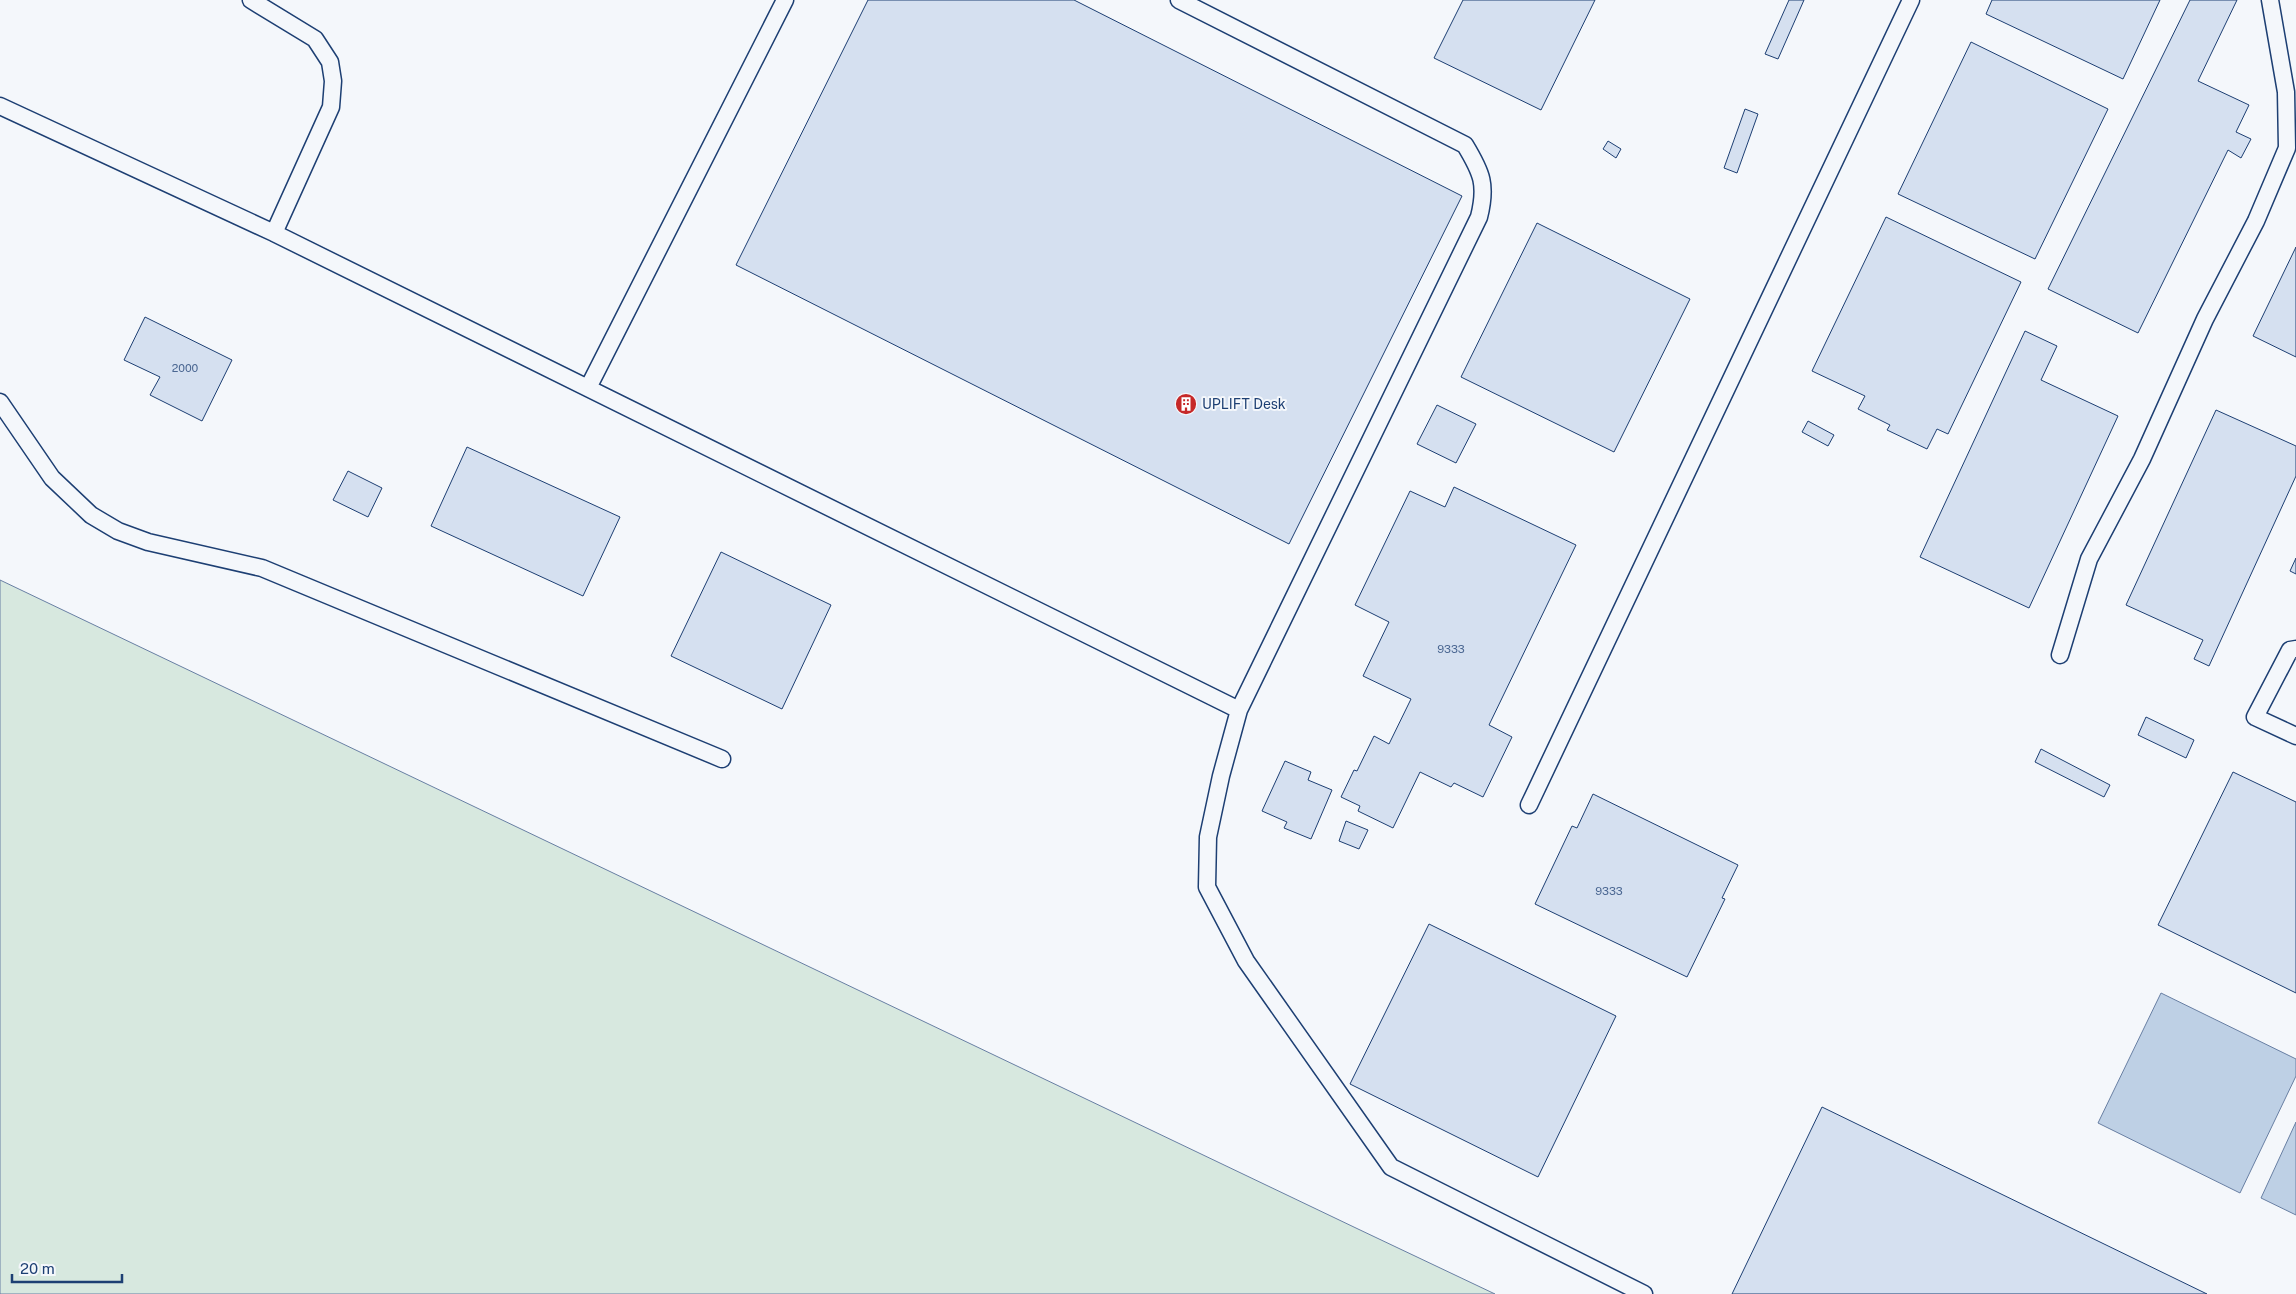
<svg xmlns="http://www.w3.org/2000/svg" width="2296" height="1294" font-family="'Public Sans',sans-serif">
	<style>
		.green { fill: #d7e8df; stroke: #687fa3 }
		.water { fill: #bed0e5; stroke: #687fa3 }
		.building { fill: #d5e0f0; stroke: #1d3f73 }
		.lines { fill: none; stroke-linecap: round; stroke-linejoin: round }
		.lane-casing { stroke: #1d3f73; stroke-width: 19 }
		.lane { stroke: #f4f7fb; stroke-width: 16 }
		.labels { text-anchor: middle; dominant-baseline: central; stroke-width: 4; stroke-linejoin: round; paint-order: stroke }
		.number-label { font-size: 11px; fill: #4b6792 }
		.poi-label { font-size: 14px; fill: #1d3f73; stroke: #f4f7fb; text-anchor: start }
	</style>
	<rect width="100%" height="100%" fill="#f4f7fb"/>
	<path class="green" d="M0 580 1358 1229 1495 1294H0Z"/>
	<path class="water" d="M2161 993 2296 1059V1076L2240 1193 2098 1123Z
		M2296 1122V1215L2261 1198Z"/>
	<path class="building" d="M868 0H1074L1462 196 1289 544 736 265Z
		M1463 0H1595L1541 110 1434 58Z
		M1789 0H1804L1778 59 1765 54Z
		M1992 0H2160L2123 79 1986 14Z
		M2190 0H2237L2198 81 2249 105 2236 132 2251 139 2241 158 2228 150 2138 333 2048 289Z
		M1971 42 2108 109 2035 259 1898 194Z
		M1745 109 1758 114 1737 173 1724 168Z
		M1608 141 1621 149 1616 158 1603 149Z
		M1886 217 2021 282 1948 434 1937 429 1927 449 1887 430 1890 425 1858 409 1865 396 1812 371Z
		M1537 223 1690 299 1614 452 1461 377Z
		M2296 247V357L2253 336Z
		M145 317 232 360 202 421 150 395 160 377 124 360Z
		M2025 331 2057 346 2041 380 2118 416 2029 608 1920 557Z
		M1437 405 1476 424 1456 463 1417 444Z
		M2216 410 2296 446V476L2209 666 2194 659 2203 640 2126 605Z
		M1808 421 1834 435 1828 446 1802 432Z
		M467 447 620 517 583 596 431 526Z
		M348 471 382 488 368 517 333 500Z
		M1454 487 1576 545 1489 725 1512 737 1483 797 1454 783 1451 787 1420 772 1393 828 1358 811 1360 806 1341 797 1354 770 1357 771 1374 736 1389 744 1411 699 1363 676 1389 622 1355 605 1410 491 1445 507Z
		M721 552 831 605 782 709 671 656Z
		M2296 558V574L2290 571Z
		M2146 717 2194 740 2186 758 2138 735Z
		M2041 749 2110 785 2104 797 2035 762Z
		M1285 761 1311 772 1308 780 1332 790 1311 839 1284 828 1287 822 1262 811Z
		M2233 772 2296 802V993L2158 925Z
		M1593 794 1738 865 1722 898 1725 899 1687 977 1535 904 1572 826 1577 828Z
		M1346 821 1368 830 1359 849 1339 841Z
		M1429 924 1616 1016 1538 1177 1350 1084Z
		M1822 1107 2207 1294H1732Z"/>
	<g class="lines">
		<g class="lane-casing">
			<path id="lane" d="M251 0 315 39 330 62 333 81 331 107 274 233
				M0 106 274 233 1239 710 1479 217C1487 185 1482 173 1465 145L1179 0
				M588 388 785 0
				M0 402 52 478 91 515 118 531 148 542 262 568 722 759
				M2296 649 2290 650 2255 717 2296 736
				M2060 655 2089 559 2142 459 2205 319 2256 221 2287 148 2286 92 2270 0
				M1239 710 1221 776 1208 837 1207 887 1246 961 1391 1167 1644 1294
				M1529 805 1911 0"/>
		</g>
		<use href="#lane" class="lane"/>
	</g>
	<defs>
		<g id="building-disc" transform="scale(1.125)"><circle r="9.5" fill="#c62828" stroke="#f4f7fb"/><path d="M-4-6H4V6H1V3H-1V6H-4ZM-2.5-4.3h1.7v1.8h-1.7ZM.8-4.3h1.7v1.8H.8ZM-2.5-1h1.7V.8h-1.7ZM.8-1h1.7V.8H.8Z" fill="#fff"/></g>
	</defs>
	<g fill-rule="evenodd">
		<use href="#building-disc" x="1186" y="404"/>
	</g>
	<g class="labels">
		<g class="number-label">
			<text x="185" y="368">2000</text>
			<text x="1451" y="649">9333</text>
			<text x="1609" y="891">9333</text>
		</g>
		<g class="poi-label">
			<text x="1202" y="404">UPLIFT Desk</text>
		</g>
	</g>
	<path d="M12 1274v8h110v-8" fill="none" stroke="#1d3f73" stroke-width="2.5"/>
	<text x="20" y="1274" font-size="15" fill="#1d3f73" stroke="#f4f7fb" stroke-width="4" paint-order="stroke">20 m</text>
</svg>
